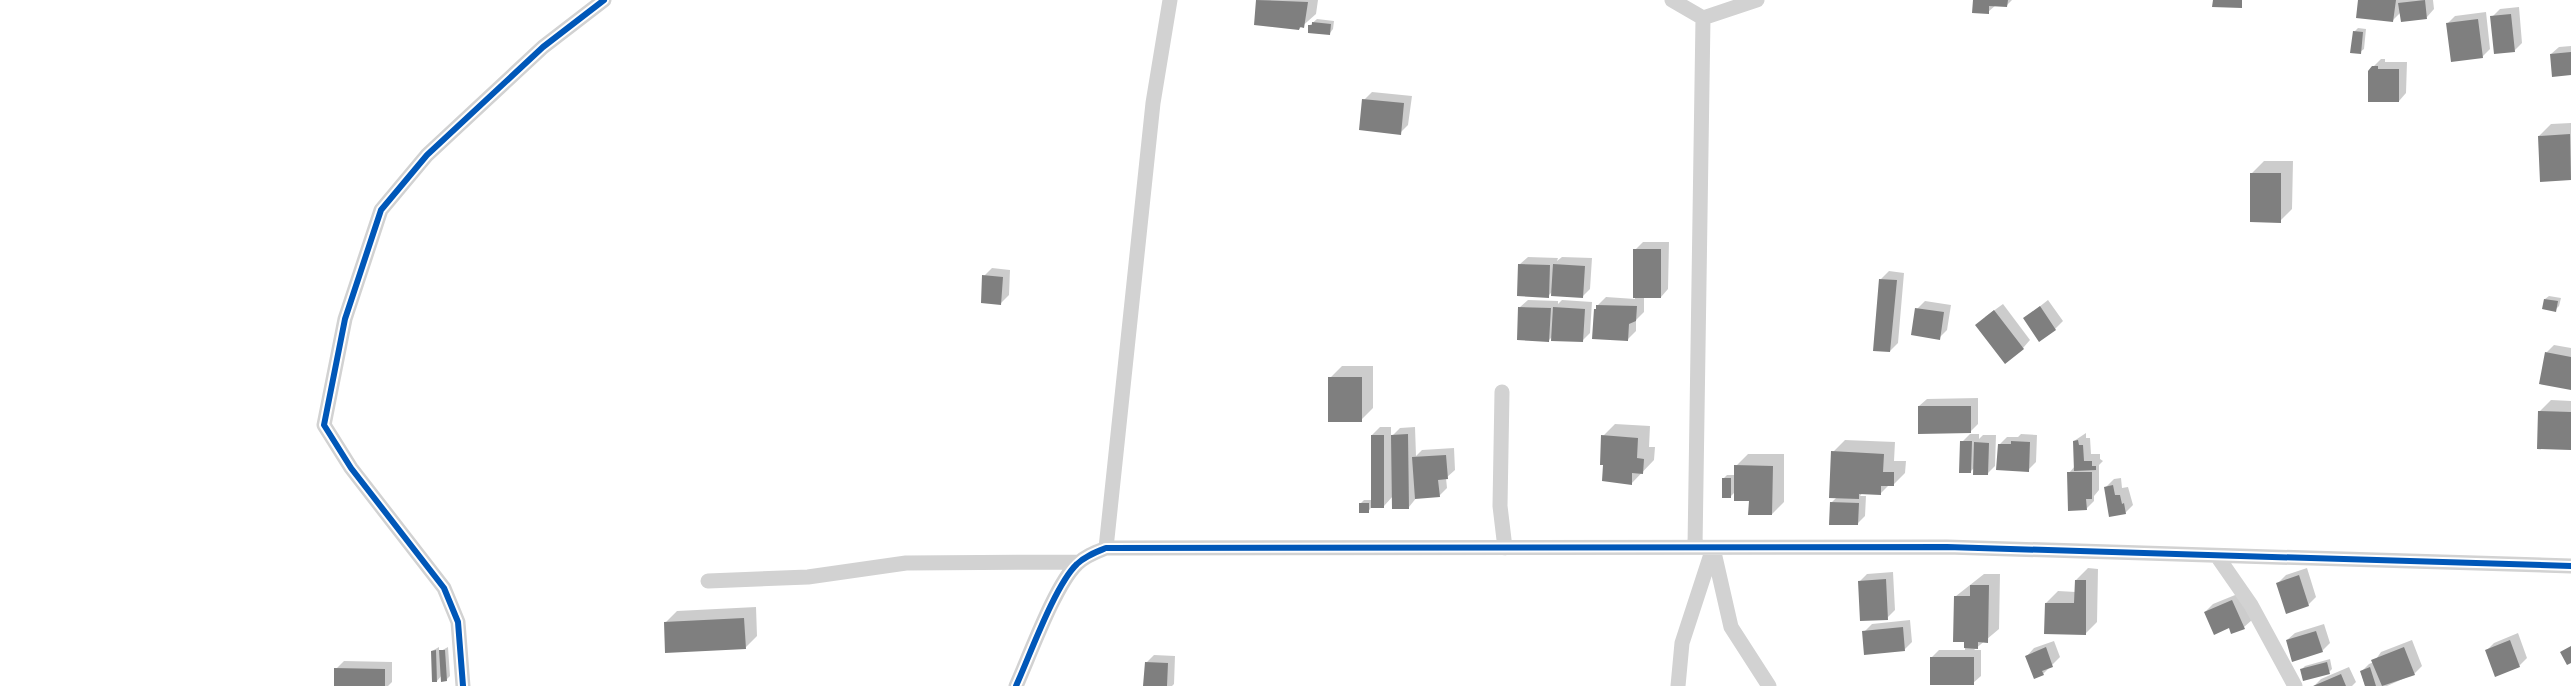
<svg xmlns="http://www.w3.org/2000/svg" width="2571" height="686" font-family="Ubuntu,sans-serif">
	<style>
		.shadow { fill: #0003 }
		.building { fill: #7f7f7f }
		.lines { fill: none; stroke-linecap: round; stroke-linejoin: round }
		.minor { stroke: #d2d2d2; stroke-width: 15 }
		.cycleway-casing { stroke: #fff; stroke-width: 10 }
		.cycleway { stroke: #0057b8; stroke-width: 6 }
	</style>
	<rect width="100%" height="100%" fill="#fff"/>
	<path class="shadow" d="M1258 0H1318L1316 14 1299 29 1255 24Z
		M1974 0H2012L2007 5H1996L1988 12Z
		M2360 0H2433L2434 9 2427 17 2401 12 2392 21Z
		M2519 7 2522 43 2514 51 2492 17 2500 9Z
		M2486 12 2490 49 2482 57 2447 24 2455 16Z
		M1317 19 1334 21 1333 29 1330 33 1309 26Z
		M2358 28 2366 29 2364 49 2360 52 2354 32Z
		M2571 46V74L2551 54 2559 47Z
		M2381 59H2385V62H2407L2406 93 2399 101 2373 67Z
		M1372 92 1412 96 1408 125 1400 133 1364 100Z
		M2571 123V179L2542 180 2539 136 2551 124Z
		M2264 161H2293L2292 209 2280 221 2252 173Z
		M1643 242H1669L1668 289 1661 297H1644V312L1636 320V331L1628 339 1598 305 1606 297 1635 299V250Z
		M1528 257 1558 258 1557 261 1562 257 1592 258 1590 289 1582 297 1552 292 1548 296 1520 264Z
		M992 268 1010 270 1009 295 1001 303 984 276Z
		M1889 271 1904 273 1898 343 1890 351 1881 279Z
		M2549 296 2561 298 2559 306 2555 310 2545 299Z
		M1528 300 1558 301V304L1562 300 1592 302 1590 333 1582 341 1553 336 1549 340 1520 307Z
		M2048 300 2063 321 2055 329 2025 318Z
		M1925 301 1951 305 1947 330 1939 338 1917 309Z
		M2003 304 2030 340 2023 348 1985 317Z
		M2554 345 2571 348V388L2546 353Z
		M1342 366H1373V408L1361 420 1330 378Z
		M1978 398V424L1970 432 1919 406 1927 399Z
		M2551 400 2571 401V448L2539 412Z
		M1615 424 1650 426 1649 447H1655L1654 460 1631 484 1603 436Z
		M1380 427H1391V437L1400 428 1415 427 1416 456 1422 450 1454 448 1455 470 1446 478 1447 488 1439 496 1417 497 1409 507 1393 496 1384 506H1372L1368 512 1360 504 1364 500H1373L1372 435Z
		M2086 433V438H2090L2091 454H2100V459L2103 461 2099 465V490L2094 496V501L2086 509 2069 473 2075 466 2074 441Z
		M1970 434H1979V439L1983 435H1996L1995 466 1987 474 1974 468 1970 472 1962 442Z
		M2021 434 2037 435 2036 462 2028 470 1999 445 2007 437H2018Z
		M1845 440 1895 442 1894 461H1906L1905 473 1893 485H1889L1881 493 1863 492 1860 496H1866L1865 516 1857 524 1831 503 1837 497 1833 452Z
		M1748 454H1784V502L1772 514 1735 492 1731 496 1723 479 1727 475H1736V466Z
		M2121 478 2122 488 2128 487 2133 505 2125 513 2106 487 2114 479Z
		M2088 568 2098 569 2097 622 2085 634 2046 603 2058 591 2076 592V580Z
		M2307 568 2316 597 2308 605 2278 583 2286 575Z
		M1893 572 1895 610 1887 618 1860 581 1867 574Z
		M1984 574H2000L1999 629 1974 650H1981V676L1973 683 1931 658 1939 650H1965V641L1956 596Z
		M2240 593 2252 620 2244 627 2229 626 2205 612 2213 604Z
		M756 607 757 636 745 648 665 623 677 611Z
		M1910 620 1912 642 1904 650 1864 632 1872 624Z
		M2324 624 2330 643 2322 651 2287 640 2295 633Z
		M2518 633 2527 658 2519 666 2487 650 2494 643Z
		M2412 640 2422 666 2414 674 2387 686H2365L2361 672 2369 664 2374 662 2381 652Z
		M2054 641 2060 657 2043 674 2027 656 2034 648Z
		M439 647V652L448 647 450 676 446 680 442 675 437 681 432 651Z
		M1154 655 1175 656 1174 684 1172 686H1145L1146 663Z
		M2330 659 2332 669 2329 672 2302 669 2305 666Z
		M344 661 392 662V682L388 686H335L336 669Z
		M2349 667 2356 682 2352 686H2314L2321 679Z"/>
	<path class="building" d="M1256 0 1308 2 1304 28 1300 27 1299 30 1254 25Z
		M1973 0H2008L2007 7 1989 6V14L1972 13Z
		M2213 0H2242V8L2212 7Z
		M2358 0H2396L2393 22 2356 18Z
		M2425 0 2427 19 2401 22 2398 3Z
		M2511 14 2515 52 2494 54 2490 16Z
		M2478 19 2483 58 2451 62 2446 23Z
		M1312 22 1331 24 1330 35 1308 33V25H1312Z
		M2353 31 2363 32 2361 54 2350 53Z
		M2571 52V75L2552 77 2550 54Z
		M2372 66H2378V69H2399V102H2368V71Z
		M1362 99 1404 103 1401 135 1359 130Z
		M2570 134 2571 180 2540 182 2538 136Z
		M2250 173H2281V223L2250 222Z
		M1633 249H1661V298H1633Z
		M1518 264 1550 265 1549 298 1517 296Z
		M1553 264 1585 266 1583 298 1551 296Z
		M982 275 1003 277 1001 305 981 303Z
		M1879 279 1897 280 1890 352 1873 351Z
		M2544 299 2558 301 2556 312 2542 309Z
		M1596 305 1637 306 1636 321 1629 324 1628 341 1592 339 1594 309H1596Z
		M2040 306 2056 330 2039 342 2023 318Z
		M1518 307 1551 308 1549 342 1517 340Z
		M1553 307 1585 309 1583 342 1551 341Z
		M1915 308 1944 312 1940 340 1911 335Z
		M1994 310 2024 349 2005 364 1975 325Z
		M2545 352 2571 357V390L2539 384Z
		M1328 377H1362V422H1328Z
		M1918 406H1971V433L1918 434Z
		M2538 411 2571 412V450L2537 449Z
		M1408 434 1409 509H1392L1391 435Z
		M1371 435H1384V508H1371Z
		M1601 435 1638 438 1637 458 1644 459 1643 474 1632 473V485L1602 481 1603 465H1600Z
		M2078 440 2079 445H2083L2084 461H2092V466H2096V470L2074 471 2073 441Z
		M1960 441H1972L1971 473H1959Z
		M2011 441 2030 442 2029 472 1996 470 1998 444H2011Z
		M1974 442 1989 443 1988 475H1973Z
		M1831 451 1884 454 1883 472H1894V486H1881V495L1859 494V499L1829 498Z
		M1446 455 1448 479 1438 480 1440 497 1415 499 1412 457Z
		M1734 465 1773 466 1772 515H1748L1749 501H1734Z
		M2067 472H2092V499H2086L2087 510 2068 511Z
		M1722 478H1731V498H1722Z
		M2113 485 2115 495H2120L2122 504 2124 503 2126 514 2109 517 2104 487Z
		M1830 502 1859 503 1858 525H1829Z
		M1359 503H1369V513H1359Z
		M2299 575 2309 606 2286 614 2276 583Z
		M1886 579 1888 620 1860 621 1858 581Z
		M2075 580H2086V635L2044 634 2045 603H2074Z
		M1970 585H1989L1988 643 1978 642V649L1964 648V642H1953L1954 596H1970Z
		M2232 600 2245 629 2231 634 2229 628 2214 635 2204 612Z
		M744 618 746 649 665 653 664 622Z
		M1903 627 1905 651 1864 655 1862 631Z
		M2316 631 2323 652 2292 662 2286 640Z
		M2510 640 2520 667 2495 677 2485 650Z
		M2571 646V663L2567 665 2560 652Z
		M2046 647 2053 667 2042 671 2044 675 2034 679 2025 656Z
		M2404 647 2415 675 2382 686 2371 660Z
		M436 650 437 682H432L431 651Z
		M439 650H445L447 681 441 682Z
		M1930 657H1974V685H1930Z
		M1145 662 1168 663 1167 686H1143Z
		M2327 662 2330 674 2303 681 2300 669Z
		M2370 667 2376 686H2365L2360 671Z
		M334 668 385 669V686H334Z
		M2341 674 2346 686H2313Z"/>
	<g class="lines">
		<path class="minor" d="M1672 0 1703 18 1695 547
			M1703 18 1757 0
			M1502 392 1500 506 1505 548
			M1106 548 1153 103 1170 0
			M2217 556 2251 605 2295 686
			M708 581 808 577 906 563 1078 562
			M463 686 458 622 444 588 351 468 324 425 345 319 381 210 427 155 543 47 604 0
			M1016 686C1030 655 1055 585 1077 564 1085 556 1096 552 1106 548L1947 547 2571 566
			M1678 686 1682 643 1713 548 1731 627 1769 686"/>
		<g class="cycleway-casing">
			<path id="cycleway" d="M463 686 458 622 444 588 351 468 324 425 345 319 381 210 427 155 543 47 604 0
				M1016 686C1030 655 1055 585 1077 564 1085 556 1096 552 1106 548L1947 547 2571 566"/>
		</g>
		<use href="#cycleway" class="cycleway"/>
	</g>
</svg>
